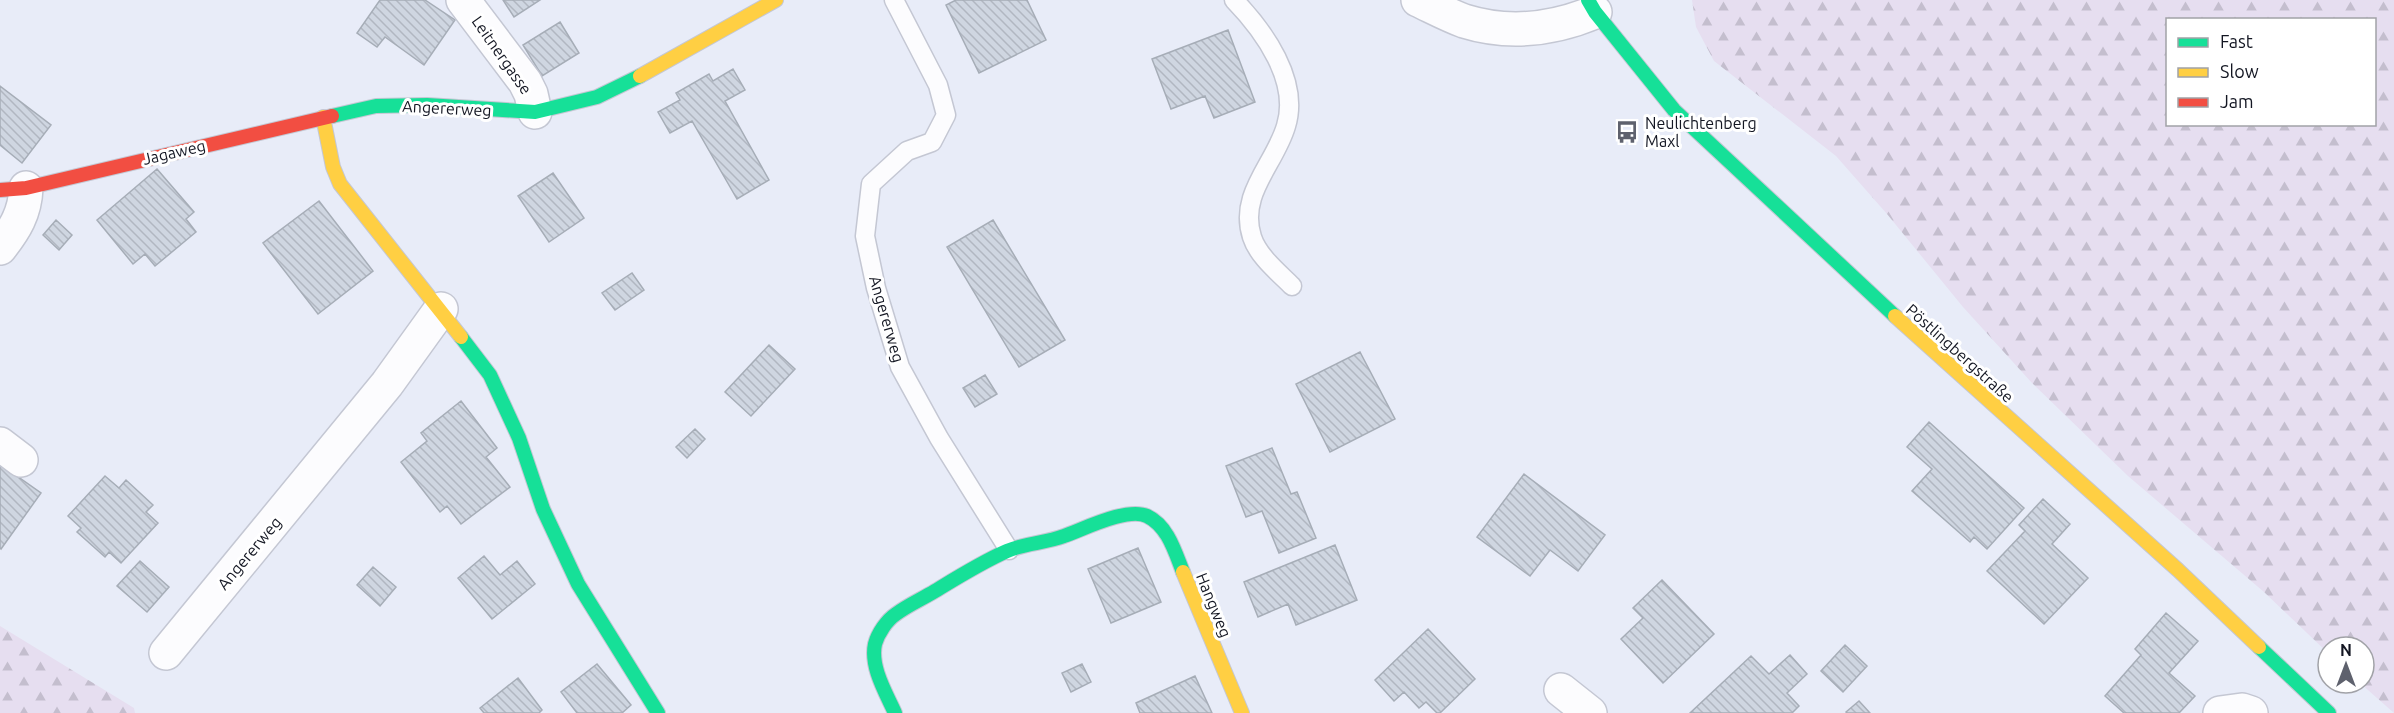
<svg xmlns="http://www.w3.org/2000/svg" width="2394" height="713" font-family="Ubuntu,sans-serif">
	<style>
		.forest { fill: url(#forest-firs); fill-rule: evenodd }
		.building { fill: url(#building-back-hatch); stroke: #a6adb7; stroke-width: 1.5 }
		.lines { fill: none; stroke-linecap: round; stroke-linejoin: round }
		.lane-casing { stroke: #c4c7d3; stroke-width: 21 }
		.street-casing { stroke: #c4c7d3; stroke-width: 36 }
		.fast-casing { stroke: #c4c7d3; stroke-width: 16 }
		.slow-casing { stroke: #c4c7d3; stroke-width: 16 }
		.jam-casing { stroke: #c4c7d3; stroke-width: 16 }
		.lane { stroke: #fcfcfe; stroke-width: 18 }
		.street { stroke: #fcfcfe; stroke-width: 33 }
		.fast { stroke: #16e098; stroke-width: 14 }
		.slow { stroke: #ffcf43; stroke-width: 14 }
		.jam { stroke: #f24e42; stroke-width: 14 }
		.labels { text-anchor: middle; dominant-baseline: central; stroke-width: 6; stroke-linejoin: round; paint-order: stroke }
		.street-label { font-size: 16px; fill: #131622; stroke: #fff }
		.poi-label { font-size: 16px; fill: #131622; stroke: #fff; text-anchor: start }
	</style>
	<defs>
		<pattern id="forest-firs" width="22" height="20" patternUnits="userSpaceOnUse" patternTransform="scale(1.5)"><rect width="22" height="20" fill="#e6def0"/><path d="M5 1l3.5 6h-7zM16 11l3.5 6h-7z" fill="#c4bece"/></pattern>
		<pattern id="building-back-hatch" width="6" height="6" patternUnits="userSpaceOnUse" patternTransform="scale(1.5)"><rect width="6" height="6" fill="#cfd6e1"/><path d="M-1 5l2 2M0 0l6 6M5-1l2 2" fill="none" stroke="#b1b7c1"/></pattern>
	</defs>
	<rect width="100%" height="100%" fill="#e8ecf8"/>
	<path class="forest" d="M1692 0H2394V713L2360 683H2364V647H2328V653L2264 592 2128 476 2032 383 1963 307 1887 214 1836 156 1714 61 1696 27ZM2168 20H2374V124H2168Z
		M0 626 134 708 135 713H0Z"/>
	<path class="building" d="M380 0H425L455 20 424 65 385 37 377 47 357 33Z
		M503 0H540L514 17Z
		M956 0H1027L1046 40 979 73 946 5Z
		M560 22 579 53 542 76 523 45Z
		M1228 30 1255 102 1214 118 1205 96 1171 109 1152 59Z
		M733 69 745 90 725 101 769 180 737 199 692 121 670 133 658 112 680 100 676 93 709 74 713 81Z
		M0 86 51 125 22 163 0 145Z
		M157 169 194 212 186 219 196 232 155 266 145 254 133 264 97 220Z
		M553 173 584 218 549 242 518 196Z
		M319 201 373 271 318 314 263 243Z
		M56 220 72 235 59 250 43 235Z
		M993 220 1065 340 1019 367 947 247Z
		M632 273 644 290 615 310 602 293Z
		M769 345 795 369 751 416 725 392Z
		M1360 352 1395 419 1330 452 1296 384Z
		M985 375 997 394 975 407 963 388Z
		M461 401 497 448 486 457 510 487 461 524 447 506 440 512 401 462 427 441 421 433Z
		M1929 422 2024 508 1987 549 1974 537 1970 542 1912 491 1932 469 1907 447Z
		M695 429 705 439 687 458 676 447Z
		M1272 448 1291 494 1297 492 1316 538 1279 553 1262 511 1246 517 1226 466Z
		M0 464 41 493 1 549 0 548Z
		M1524 474 1605 535 1578 571 1550 550 1530 576 1477 537Z
		M105 476 119 488 126 480 153 505 146 512 158 523 121 563 109 552 105 557 77 532 81 528 68 516Z
		M2043 499 2070 524 2052 544 2088 578 2044 624 1987 571 2025 531 2019 525Z
		M1335 545 1357 600 1296 625 1288 604 1258 617 1244 582Z
		M1138 548 1161 602 1111 623 1088 569Z
		M484 556 500 575 517 561 535 584 492 619 458 578Z
		M140 561 169 587 147 612 117 586Z
		M373 567 396 587 380 606 357 585Z
		M1662 580 1714 634 1663 683 1621 639 1643 618 1633 608Z
		M2166 613 2198 641 2169 673 2195 696 2179 713H2124L2105 696 2141 655 2135 649Z
		M1428 629 1475 679 1440 713H1437L1426 702 1419 708 1404 692 1394 701 1375 680Z
		M1845 645 1867 666 1843 692 1821 671Z
		M1790 655 1807 674 1787 693 1799 706 1792 713H1690L1751 656 1769 674Z
		M597 664 631 705 622 713H577L561 692Z
		M1082 664 1091 682 1071 692 1062 673Z
		M1195 676 1212 713H1140L1136 703Z
		M518 678 542 710 539 713H484L480 708Z
		M1859 701 1870 713H1847L1846 712Z"/>
	<g class="lines">
		<g class="lane-casing">
			<path id="lane" d="M894 0 938 85 946 115 932 142 907 151 871 184 865 236 876 288 900 367 939 438 1009 550
				M1234 0C1264 31 1300 81 1286 126 1275 164 1238 194 1252 237 1258 256 1278 272 1292 286"/>
		</g>
		<g class="street-casing">
			<path id="street" d="M463 0 525 82 531 94 535 112
				M1418 0C1433 7 1448 15 1464 21 1509 35 1552 30 1595 12
				M0 248C15 229 25 213 26 188
				M0 444 21 460
				M166 653 387 384 441 309
				M1561 690 1590 713
				M2220 713 2242 710 2251 713"/>
		</g>
		<g class="fast-casing">
			<path id="fast" d="M1588 0 1595 12 1674 110 1895 316
				M332 116 376 106 427 105 535 112 597 97 640 76
				M461 337 490 375 519 438 543 509 578 584 658 713
				M2259 647 2329 713
				M895 713C886 693 870 667 875 644 878 633 887 620 896 614 908 605 922 599 935 591 958 577 982 562 1007 551 1025 543 1046 543 1064 536 1084 529 1127 507 1147 516 1168 526 1175 552 1183 572"/>
		</g>
		<g class="slow-casing">
			<path id="slow" d="M640 76 776 0
				M323 117 333 167 340 184 461 337
				M1895 316 2178 570 2259 647
				M1183 572 1242 713"/>
		</g>
		<g class="jam-casing">
			<path id="jam" d="M0 190 26 188 332 116"/>
		</g>
		<use href="#lane" class="lane"/>
		<use href="#street" class="street"/>
		<use href="#fast" class="fast"/>
		<use href="#slow" class="slow"/>
		<use href="#jam" class="jam"/>
	</g>
	<defs>
		<g id="bus-bare" transform="scale(1.8)"><path d="M-5-6H5V4H4V6H2V4H-2V6H-4V4H-5ZM-3.5-4V0h7V-4ZM-3.5 1.2v1.5H-2V1.2ZM2 1.2v1.5H3.5V1.2Z" fill="#5e616d" stroke="#fff" stroke-width="2.5" paint-order="stroke"/></g>
	</defs>
	<g fill-rule="evenodd">
		<use href="#bus-bare" x="1627" y="132"/>
	</g>
	<g class="labels">
		<g class="street-label">
			<text transform="translate(502 55) rotate(55)">Leitnergasse</text>
			<text transform="translate(447 108) rotate(3)">Angererweg</text>
			<text transform="translate(174 152) rotate(-13)">Jagaweg</text>
			<text transform="translate(887 319) rotate(74)">Angererweg</text>
			<text transform="translate(1960 353) rotate(42)">Pöstlingbergstraße</text>
			<text transform="translate(249 553) rotate(-50)">Angererweg</text>
			<text transform="translate(1214 605) rotate(68)">Hangweg</text>
		</g>
		<g class="poi-label">
			<text x="1645" y="123">Neulichtenberg<tspan x="1645" dy="18">Maxl</tspan></text>
		</g>
	</g>
	<rect x="2166" y="18" width="210" height="108" fill="#ffffff" stroke="#a1a2a7" stroke-width="1.5"/>
	<rect x="2178" y="38" width="30" height="9" fill="#16e098" stroke="#a1a2a7" stroke-width="1.5"/>
	<text x="2220" y="48" font-size="18" fill="#131622">Fast</text>
	<rect x="2178" y="68" width="30" height="9" fill="#ffcf43" stroke="#a1a2a7" stroke-width="1.5"/>
	<text x="2220" y="78" font-size="18" fill="#131622">Slow</text>
	<rect x="2178" y="98" width="30" height="9" fill="#f24e42" stroke="#a1a2a7" stroke-width="1.5"/>
	<text x="2220" y="108" font-size="18" fill="#131622">Jam</text>
	<g transform="translate(2346 665)"><circle r="28" fill="#ffffff" stroke="#a1a2a7" stroke-width="1.5"/>
	<path d="M0-4.5L10 22L0 15L-10 22Z" fill="#5e616d"/>
	<text y="-9" font-size="16" font-weight="bold" text-anchor="middle" fill="#131622">N</text>
	</g>
</svg>
